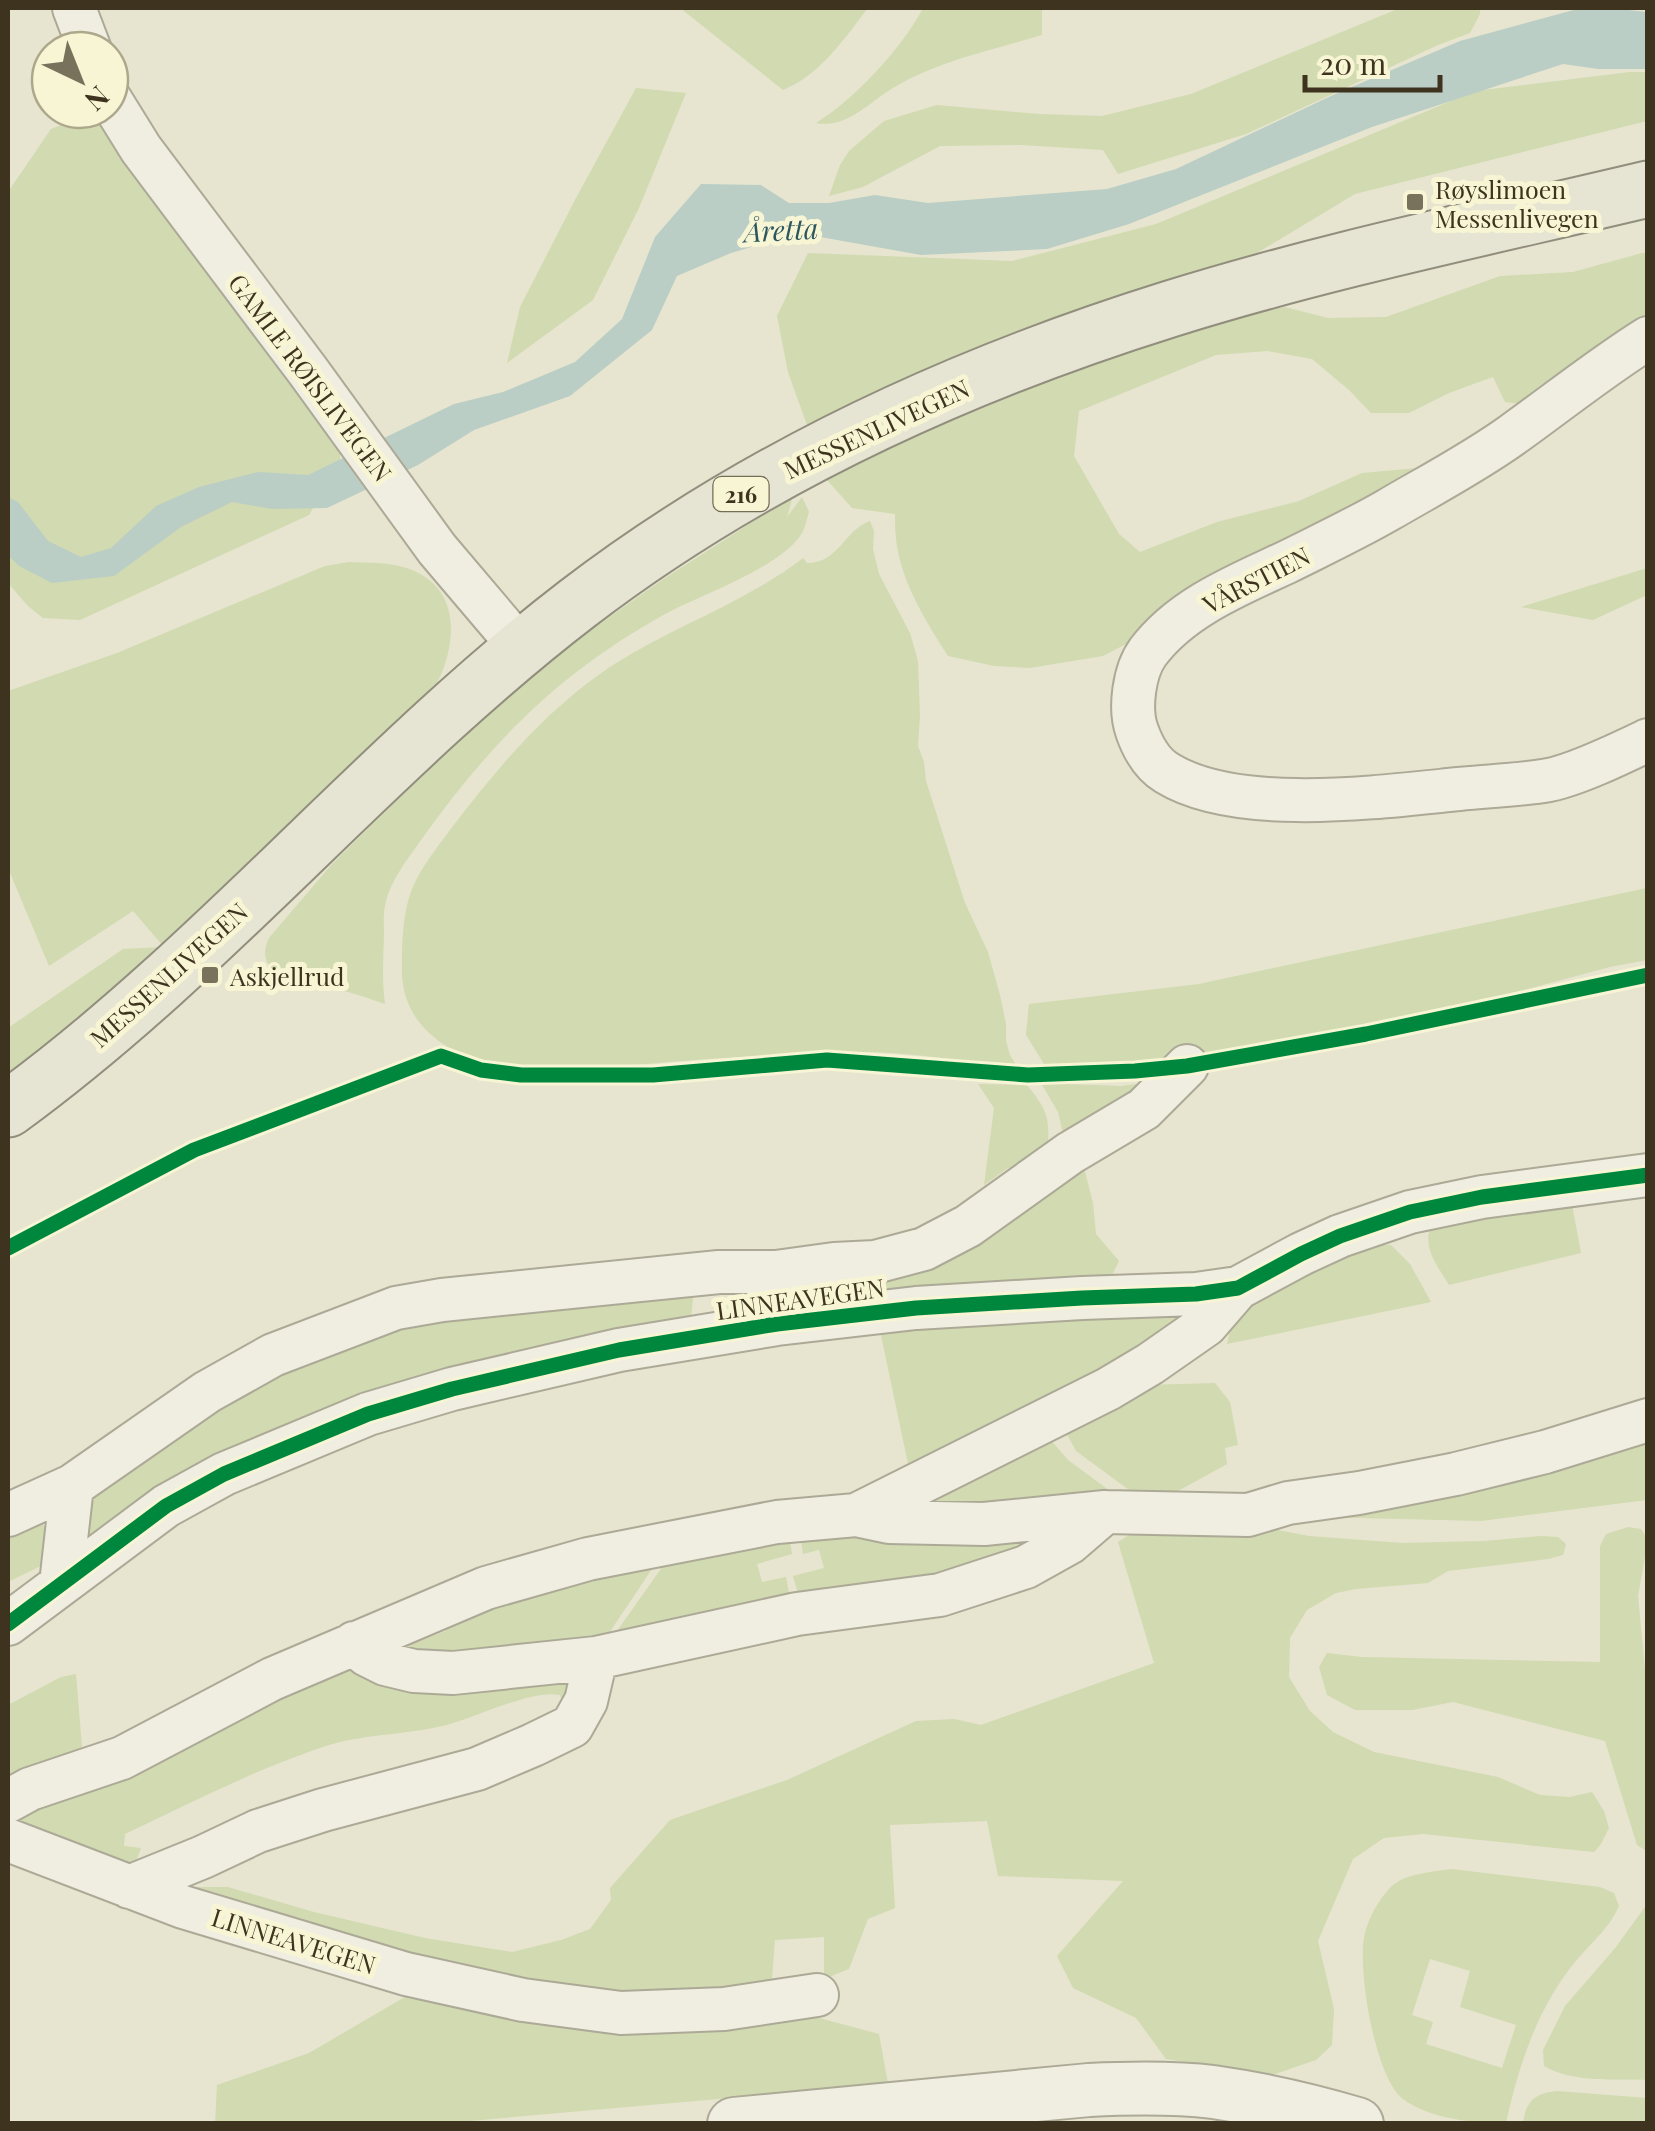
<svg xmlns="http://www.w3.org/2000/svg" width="1655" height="2131" font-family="'Playfair Display',serif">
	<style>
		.green { fill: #d1dab0; fill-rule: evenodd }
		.water { fill: #bacec5 }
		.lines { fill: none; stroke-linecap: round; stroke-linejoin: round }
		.minor-casing { stroke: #ada997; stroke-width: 46 }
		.tertiary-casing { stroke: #ada997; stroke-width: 56 }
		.primary-casing { stroke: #928e7e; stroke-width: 59 }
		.minor { stroke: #efeee1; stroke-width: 42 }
		.tertiary { stroke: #efeee1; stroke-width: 52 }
		.primary { stroke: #e6e4d2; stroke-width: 55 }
		.cycleway-casing { stroke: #f8f5d5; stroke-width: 21 }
		.cycleway { stroke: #00873e; stroke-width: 15 }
		.poi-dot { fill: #78715c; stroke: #f8f5d5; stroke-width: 4 }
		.labels { text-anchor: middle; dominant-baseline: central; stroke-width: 10; stroke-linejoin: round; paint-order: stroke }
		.shield { fill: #f8f5d5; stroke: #756d55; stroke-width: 2.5 }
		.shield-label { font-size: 22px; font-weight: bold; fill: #3d331e }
		.poi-label { font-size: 25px; fill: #3d331e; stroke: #f8f5d5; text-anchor: start }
		.street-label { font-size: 25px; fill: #3d331e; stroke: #f8f5d5 }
		.water-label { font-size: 28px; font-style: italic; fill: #2c575e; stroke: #f8f5d5 }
	</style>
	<rect width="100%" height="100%" fill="#e7e5cf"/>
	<path class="green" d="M680 8H868C844 39 821 74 783 90Z
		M923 8H1042V35C993 50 937 61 893 88 869 102 847 129 816 123 854 100 903 47 923 8Z
		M1400 8H1480V14L1470 33 1438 45 1246 134 1118 174 1103 150 1021 145 940 146 863 187 829 196 840 165 849 151 884 121 937 105 1039 114 1102 116 1191 94Z
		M1630 72H1647V121L1355 194 1242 262 808 428 788 372 777 316 808 253 1012 261 1156 224 1475 91Z
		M636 88 686 93 639 208 593 300 507 363 520 307 576 198Z
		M99 116 341 438 340 463 309 515 80 620 43 618 28 606 8 583V192L51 129 74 120Z
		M1642 253H1647V324L1527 405 1505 402 1493 377 1449 393 1409 413H1371L1349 390 1312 359 1267 351 1216 355 1079 411 1074 456 1119 534 1140 552 1217 522 1299 501 1362 473 1418 468 1360 510 1318 534 1257 551 1167 602 1128 643 1103 656 1030 668 994 666 948 656C927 623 903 585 897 546 895 535 895 524 895 514L852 508 827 480 910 438 1070 372 1232 318 1285 307 1328 318 1386 317 1500 276 1573 272Z
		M793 496 787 517 802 497 809 512C807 518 805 528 802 533 782 567 700 595 665 614 561 672 495 738 426 833 411 855 390 879 385 906 383 915 384 926 384 936 383 959 382 982 385 1004 370 999 355 993 339 990 312 984 249 980 269 938L332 864 486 713 534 673 571 644 662 580Z
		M870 521 874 531 873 549 879 574 910 633 918 661 920 716 918 746 924 762 926 781 965 903 988 952 1000 995 1006 1024V1041L1010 1055 1016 1065C978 1063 941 1057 903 1054 871 1051 837 1052 805 1054 752 1056 699 1059 646 1064 603 1067 536 1075 495 1065 446 1054 403 1025 402 972 402 945 402 914 412 889 421 867 439 845 453 826 496 770 542 715 600 674 664 629 741 606 803 558L807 563C839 563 844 530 870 521Z
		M349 562C367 563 386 562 403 567 460 583 459 639 437 683L204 911 60 1043 8 1084V1028L123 949 164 947 133 911 49 966 8 868V691L117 653 325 566Z
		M1647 568V595L1593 620 1521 607Z
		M1647 888V960L1610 967 1471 1004 1281 1041 1148 1062 1044 1064 1026 1035 1029 1004 1199 984Z
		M1041 1083 1121 1086 1144 1083 1066 1146 1058 1112Z
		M978 1084 1027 1085C1050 1113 1050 1121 1047 1156L1023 1178 1008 1168 984 1185 994 1108Z
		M1082 1160 1093 1203 1096 1234 1119 1261 1110 1279 811 1304 807 1297 824 1281Z
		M1571 1199 1581 1253 1449 1285C1437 1265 1422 1248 1431 1225Z
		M1362 1243 1391 1245 1410 1264 1431 1302 1227 1344 1233 1316 1268 1283Z
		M694 1289 690 1328 526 1361 99 1538 85 1537 87 1491 220 1399 405 1317Z
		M1198 1313 911 1478 878 1321Z
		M1215 1383 1230 1402 1238 1445 1225 1448 1227 1464 1158 1502 1140 1498 1076 1451 1064 1429 1147 1385Z
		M1647 1432V1500L1481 1521 1319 1517Z
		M1049 1438 1068 1460 1125 1502 957 1517 912 1503Z
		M41 1522 49 1532 43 1565 8 1582V1526Z
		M1149 1522H1235L1309 1536 1403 1543 1484 1541 1540 1536 1558 1537 1566 1544 1563 1555 1548 1559 1448 1571 1428 1583 1356 1589 1336 1593 1307 1610 1290 1638 1289 1677 1310 1711 1333 1732 1374 1752 1498 1777 1540 1795 1570 1797 1592 1792 1604 1811 1609 1828 1601 1844 1594 1852 1423 1834 1384 1838 1353 1859 1318 1941 1334 2009 1332 2045 1316 2060 1269 2076 1166 2059 1136 2018 1073 1988 1057 1956 1123 1881 998 1876 987 1821 890 1825 895 1908 868 1919 849 1969 824 1979V1937L775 1940 771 1991 681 2001 454 1978 181 1887H228L314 1912 425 1938 512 1952 561 1940 590 1929 611 1900 610 1888 670 1820 787 1780 916 1721 954 1719 981 1725 1154 1663 1118 1542Z
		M1628 1527 1641 1529 1648 1540 1638 1596 1648 1700 1646 1851 1637 1845 1605 1741 1453 1702 1412 1710H1355L1327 1695 1319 1667 1327 1653 1362 1657 1600 1662V1546L1606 1534Z
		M1043 1529 1010 1564 802 1607 793 1576 824 1568 819 1550 803 1554 800 1533Z
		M789 1534 792 1554 757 1564 762 1582 786 1577 792 1608 607 1645 670 1556Z
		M658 1560 601 1645 454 1659 393 1646 400 1641 412 1644 446 1631 455 1615Z
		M331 1667 560 1679 573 1684 564 1705 560 1695C533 1689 479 1716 450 1724 411 1735 369 1733 329 1745 258 1768 193 1802 125 1834L124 1846 141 1848 135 1864H112L8 1821Z
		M76 1674 82 1747 75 1753 8 1785V1705L61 1677Z
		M1452 1869 1600 1887 1614 1893 1619 1906C1608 1931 1587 1946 1571 1967 1536 2012 1518 2068 1506 2123 1475 2124 1428 2118 1403 2099 1375 2077 1358 1973 1364 1938 1367 1920 1379 1898 1393 1885 1408 1873 1433 1872 1452 1869ZM1430 1959 1470 1971 1460 2007 1516 2025 1502 2068 1426 2044 1433 2022 1412 2015Z
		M1647 1904V2080C1615 2079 1573 2083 1544 2066L1543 2050 1565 2006 1616 1947Z
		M410 1994 808 2015 879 2034 888 2084 447 2123 215 2124 217 2085 309 2053Z
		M1557 2091 1647 2098V2123H1523C1526 2101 1535 2093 1557 2091Z"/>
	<path class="water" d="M1581 8H1610L1647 12V69H1598L1563 64 1372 127 1129 224 1047 249 921 255 798 233 731 253 677 276 652 330 570 396 474 430 418 465 327 508 272 509 232 502 181 527 114 576 52 583 19 566 8 555V497L18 502 48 541 81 557 111 548 156 506 199 487 258 472 308 475 454 404 503 392 575 362 622 319 655 237 701 184 761 185 789 203H829L875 195 928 203 1107 189 1176 169 1333 95 1460 41Z"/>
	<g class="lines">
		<g class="minor-casing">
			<path id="minor" d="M74 8 90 50
				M110 99 141 149 308 371 437 549 521 648
				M1648 338C1600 368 1557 403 1512 435 1473 463 1429 486 1388 510 1355 529 1321 545 1287 562 1238 585 1182 607 1148 652 1134 671 1129 709 1137 731 1143 748 1152 764 1167 773 1237 816 1379 797 1459 789 1488 786 1520 785 1549 780 1578 774 1621 753 1648 740
				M8 1515 72 1486 207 1392 273 1355 396 1308 442 1300 719 1272H776L834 1264 875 1262 924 1249 968 1226 1070 1153 1144 1109 1187 1066
				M856 1515 889 1522 984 1524 1105 1512 1248 1515 1288 1503 1359 1493 1456 1474 1545 1452 1648 1420
				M61 1584 72 1486
				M8 1624 166 1506 224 1474 368 1414 452 1389 619 1350 777 1324 916 1308 1082 1298 1196 1294 1238 1288 1301 1254 1340 1236 1410 1212 1482 1197 1648 1175
				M354 1643 367 1655 385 1664 414 1671 453 1673 596 1658 797 1614 940 1595 1026 1567 1069 1543 1105 1512
				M8 1801 30 1789 122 1758 272 1679 486 1588 588 1559 777 1522 856 1515 1108 1389 1150 1364 1206 1325 1238 1288
				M8 1840 183 1907 406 1974 523 2000 621 2013 724 2009 817 1995
				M129 1887 203 1857 258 1831 323 1810 477 1769 533 1745 572 1726 586 1701 596 1658"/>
		</g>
		<g class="tertiary-casing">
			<path id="tertiary" d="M734 2124 1089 2090C1130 2088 1172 2087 1213 2092 1262 2099 1310 2110 1357 2124"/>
		</g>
		<g class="primary-casing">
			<path id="primary" d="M8 1109C214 959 375 759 577 604 753 469 959 375 1170 309 1327 260 1488 227 1648 189"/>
		</g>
		<use href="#minor" class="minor"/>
		<use href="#tertiary" class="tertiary"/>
		<use href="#primary" class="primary"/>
		<g class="cycleway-casing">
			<path id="cycleway" d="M8 1248 194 1150 441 1056 481 1070 521 1075H653L827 1060 1028 1075 1135 1071 1187 1066 1366 1034 1648 975
				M8 1624 166 1506 224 1474 368 1414 452 1389 619 1350 777 1324 916 1308 1082 1298 1196 1294 1238 1288 1301 1254 1340 1236 1410 1212 1482 1197 1648 1175"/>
		</g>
		<use href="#cycleway" class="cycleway"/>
	</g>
	<g class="poi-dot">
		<rect x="1405" y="192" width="20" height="20" rx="5"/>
		<rect x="200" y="965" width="20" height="20" rx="5"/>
	</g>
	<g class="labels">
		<rect class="shield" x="713.5" y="477" width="55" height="34" rx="8"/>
		<g class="shield-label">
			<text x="741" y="494">216</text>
		</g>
		<g class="poi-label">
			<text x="1435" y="188">Røyslimoen<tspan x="1435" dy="29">Messenlivegen</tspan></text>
			<text x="230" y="975">Askjellrud</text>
		</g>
		<g class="street-label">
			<text transform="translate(311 377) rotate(53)">GAMLE RØISLIVEGEN</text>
			<text transform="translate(876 428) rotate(-25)">MESSENLIVEGEN</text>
			<text transform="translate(1256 579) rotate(-27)">VÅRSTIEN</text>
			<text transform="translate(168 974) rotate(-42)">MESSENLIVEGEN</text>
			<text transform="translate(800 1298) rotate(-8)">LINNEAVEGEN</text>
			<text transform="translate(294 1940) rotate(17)">LINNEAVEGEN</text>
		</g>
		<g class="water-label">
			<text transform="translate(781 229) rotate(-3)">Åretta</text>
		</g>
	</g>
	<rect width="1655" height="2131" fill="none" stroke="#3d331e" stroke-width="20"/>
	<g transform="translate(80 80) rotate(137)"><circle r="48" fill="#f8f5d5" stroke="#ada78c" stroke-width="2.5"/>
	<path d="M0-8L18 38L0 25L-18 38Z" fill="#78715c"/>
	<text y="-15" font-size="28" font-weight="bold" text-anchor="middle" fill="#3d331e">N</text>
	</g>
	<path d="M1305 75v15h135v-15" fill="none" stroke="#3d331e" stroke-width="5"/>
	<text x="1320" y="75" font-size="30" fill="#3d331e" stroke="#f8f5d5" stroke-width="8" paint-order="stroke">20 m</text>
</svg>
